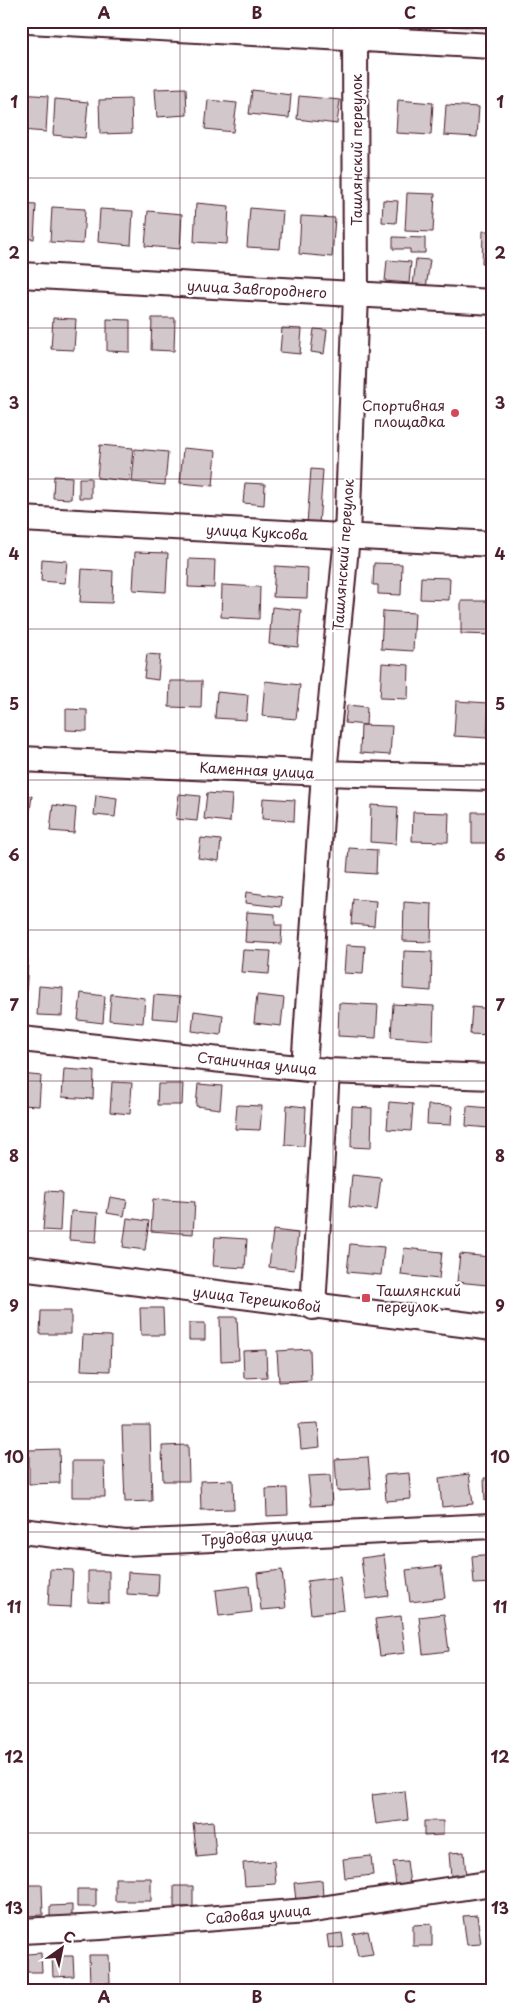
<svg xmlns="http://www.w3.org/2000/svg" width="514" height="2011" font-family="'Playpen Sans',sans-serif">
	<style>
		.green { fill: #e5dee0; stroke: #987e86 }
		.building { fill: #d2c7cb; stroke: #4a1f2b }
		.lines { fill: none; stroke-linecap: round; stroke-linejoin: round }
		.minor-casing { stroke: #4a1f2b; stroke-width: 28 }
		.minor { stroke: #fff; stroke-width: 24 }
		.grid { fill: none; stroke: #4a1f2b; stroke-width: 1; stroke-opacity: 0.55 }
		.poi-dot { fill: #d1495b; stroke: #fff; stroke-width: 2 }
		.labels { text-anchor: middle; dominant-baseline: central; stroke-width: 4.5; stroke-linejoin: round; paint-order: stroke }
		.street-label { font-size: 14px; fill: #4a1f2b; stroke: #fff }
		.poi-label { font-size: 14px; fill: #4a1f2b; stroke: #fff; text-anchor: end }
		.neatline { fill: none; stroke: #4a1f2b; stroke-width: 2 }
		.grid-label { font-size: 16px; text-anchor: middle; font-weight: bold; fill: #4a1f2b }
	</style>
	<rect width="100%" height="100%" fill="#fff"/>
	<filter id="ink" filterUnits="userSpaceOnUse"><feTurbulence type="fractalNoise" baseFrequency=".02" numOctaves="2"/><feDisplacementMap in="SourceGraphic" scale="10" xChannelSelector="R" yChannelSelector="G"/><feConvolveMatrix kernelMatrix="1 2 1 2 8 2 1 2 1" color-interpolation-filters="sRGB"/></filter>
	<g filter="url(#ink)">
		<path class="green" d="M350 21H493V29Z"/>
		<path class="building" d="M186 88 187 115 157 117 155 89Z
			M252 90 291 95 289 118 249 114Z
			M21 94 48 96 46 132 21 130Z
			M299 96 340 100 337 124 297 119Z
			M55 99 88 102 85 138 53 135Z
			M131 99 132 133 100 134 99 100Z
			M208 100 237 103 233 132 205 129Z
			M398 100 433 103 431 135 396 133Z
			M446 105 479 107 477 137 444 135Z
			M493 124V158L490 157Z
			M407 193 435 194 433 232 405 231Z
			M383 200 398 201 396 223 382 222Z
			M196 203 229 206 227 244 194 242Z
			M21 204 36 205 34 239 21 238Z
			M52 207 85 209 83 244 50 242Z
			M250 208 283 211 280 249 247 247Z
			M100 209 133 211 131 245 98 242Z
			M148 211 182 214 180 249 145 246Z
			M301 216 335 218 332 257 299 254Z
			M483 231H493V264L482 263Z
			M393 237 425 238V253H410V249H393Z
			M416 259 430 260 426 288 413 286Z
			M387 260 411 262 409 283 385 281Z
			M53 318 76 319 74 350 51 349Z
			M152 318H175L174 351 151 350Z
			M107 319 130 320V352L107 351Z
			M282 328 302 329 300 354 280 352Z
			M314 329 327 330 324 354 311 352Z
			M100 445 133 448 130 481 97 478Z
			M183 448 216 451 213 486 180 483Z
			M135 449 168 452 165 485 132 482Z
			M311 469 323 470 319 525 307 524Z
			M54 476 72 477 71 499 53 498Z
			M79 478H91V498H79Z
			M245 483 265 484 264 505 243 503Z
			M135 552 168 553 166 592 133 590Z
			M42 559 67 561 65 583 41 581Z
			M189 559 215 560 214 588 188 587Z
			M374 563 402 564 401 595 378 594V585H373Z
			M275 566 308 568 307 598 273 597Z
			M82 569 113 571 112 603 80 602Z
			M421 577 450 578 449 600 420 599Z
			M222 585 260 587 259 619 221 617Z
			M461 601H493V635L461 634Z
			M272 607 301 610 298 647 269 644Z
			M383 611 415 613 413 651 381 649Z
			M147 654 160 655 158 680 144 678Z
			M382 663 409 665 408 699 380 698Z
			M170 681H202L201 708 169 707Z
			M265 681 300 685 296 719 262 716Z
			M217 692 248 695 246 720 215 718Z
			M456 701 489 703 487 738 454 736Z
			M347 705 367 707 366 725 345 723Z
			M66 709 87 710V731L66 730Z
			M361 725 392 726 390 755 360 753Z
			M207 793 232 795 230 822 204 819Z
			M179 794 200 796 197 821 176 819Z
			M21 795 32 796 29 817 21 816Z
			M96 795 117 798 115 817 94 815Z
			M263 798 295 800 294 821 262 819Z
			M53 805 76 808 74 833 50 831Z
			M371 805 398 807 396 844 370 842Z
			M413 812 449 813 448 842 412 841Z
			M472 812H493V843H472Z
			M201 838 221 840 219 861 198 858Z
			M349 848 377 850 376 874 347 872Z
			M246 892 282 897 281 907 245 903Z
			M353 899 376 901 374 926 351 924Z
			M404 902 432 904 431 942 403 941Z
			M247 912 275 914V925H282L281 944 245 942Z
			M346 945 365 946 363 974 344 973Z
			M243 950 271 951 269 974 241 972Z
			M404 951 432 952 431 991 403 989Z
			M21 960H28L26 995H21Z
			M39 986 63 988 62 1016 37 1015Z
			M81 993 105 996 103 1023 78 1020Z
			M111 994 145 998 143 1023 109 1020Z
			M154 995 180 997 178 1020 152 1018Z
			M257 995 284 998 281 1026 254 1023Z
			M339 1003 378 1005 376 1038 338 1036Z
			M393 1004 434 1006 433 1040 391 1037Z
			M472 1007 493 1009 491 1035 470 1034Z
			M194 1011 223 1015 221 1035 192 1031Z
			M64 1069 94 1071 93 1099 62 1097Z
			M21 1074 41 1076 39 1106 21 1105Z
			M112 1082 132 1083 130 1114 110 1112Z
			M158 1084H183L182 1105H157Z
			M198 1084 222 1086 220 1109 196 1106Z
			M389 1102 413 1104 411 1131 387 1129Z
			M237 1105 262 1106 260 1130 235 1129Z
			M287 1105 306 1107 304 1146 285 1145Z
			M428 1105 452 1106 451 1125 427 1124Z
			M467 1106 490 1108 489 1128 466 1126Z
			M352 1107 372 1108 371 1148 351 1147Z
			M352 1175 381 1178 377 1210 349 1207Z
			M46 1191 62 1192 60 1231 43 1230Z
			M110 1197 127 1200 124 1216 107 1213Z
			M153 1199 195 1202 193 1234 151 1231Z
			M21 1204 28 1205 25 1236 21 1235Z
			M71 1211 98 1213 96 1242 69 1240Z
			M127 1218 149 1221 145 1250 123 1247Z
			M273 1230 298 1233 294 1270 269 1267Z
			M215 1237 247 1239 245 1268 213 1266Z
			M350 1244 384 1247 381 1275 347 1272Z
			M404 1248 442 1252 439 1279 401 1275Z
			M460 1254 490 1257 487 1285 457 1282Z
			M140 1308H163L164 1335H141Z
			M41 1311H71V1334H40Z
			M220 1317H237L239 1360 221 1361Z
			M189 1323H205V1340H189Z
			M83 1335 111 1336 110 1371 81 1370Z
			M310 1349 311 1380 279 1382 277 1351Z
			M266 1350 267 1377 244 1378 243 1351Z
			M318 1423 320 1447 301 1449 299 1424Z
			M122 1426H150L152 1501 125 1502Z
			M188 1445 189 1481H163L162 1446Z
			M59 1449 60 1483 29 1484V1450Z
			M368 1457 371 1489 337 1491 335 1459Z
			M72 1461H104L105 1497H72Z
			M409 1473 411 1499 386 1501 384 1475Z
			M469 1474 473 1504 442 1507 439 1478Z
			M330 1475 332 1505 311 1506 308 1476Z
			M484 1478H493V1500L485 1501Z
			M233 1480 234 1509 201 1510 200 1481Z
			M287 1488 288 1515 267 1516 266 1489Z
			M493 1554V1583L474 1584 472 1556Z
			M384 1555 389 1596 366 1599 361 1558Z
			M441 1566 445 1598 410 1602 406 1570Z
			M50 1569 73 1570 71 1607 48 1606Z
			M282 1570 286 1608 261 1610 257 1573Z
			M88 1571H109V1603L88 1602Z
			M128 1572 159 1574 158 1596 127 1594Z
			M340 1577 344 1610 311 1614 307 1581Z
			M249 1586 252 1612 219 1616 216 1590Z
			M444 1614 449 1651 423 1654 419 1617Z
			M401 1616 405 1653 380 1656 375 1619Z
			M405 1791 408 1820 376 1824 372 1795Z
			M213 1821 216 1855 197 1857 193 1823Z
			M424 1821H443V1835L424 1836Z
			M464 1852 466 1876 451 1877 449 1853Z
			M371 1856 373 1875 345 1878 343 1859Z
			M274 1861 276 1884 245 1886 243 1863Z
			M407 1861 410 1884 396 1886 393 1862Z
			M115 1878H151V1901H115Z
			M322 1880 323 1898 296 1901 294 1883Z
			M23 1885H42L43 1915 24 1916Z
			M174 1886H193V1907H174Z
			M77 1889H96V1907H77Z
			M72 1905V1916L50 1917V1906Z
			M477 1915 481 1944 467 1945 463 1916Z
			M432 1924V1946H413V1925Z
			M368 1931 373 1954 358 1956 353 1934Z
			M342 1933 344 1947 329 1949 327 1935Z
			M41 1953 42 1972H27V1954Z
			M89 1955H109L110 1983H90Z
			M52 1956H73L74 1976 53 1977Z"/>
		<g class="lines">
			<g class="minor-casing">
				<path id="minor" d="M28 21 493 46
					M21 275 493 302
					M21 519 493 544
					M21 759 324 773 493 778
					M21 1039 327 1071 493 1077
					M304 1068 324 773 347 537 356 294 355 40
					M21 1268 493 1328
					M313 1307 327 1071
					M21 1531 125 1543 493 1526
					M21 1931 101 1927 307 1911 493 1883"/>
			</g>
			<use href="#minor" class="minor"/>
		</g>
	</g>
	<path class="grid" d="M180 21V1990M333 21V1990M21 178H493M21 328H493M21 479H493M21 629H493M21 780H493M21 930H493M21 1081H493M21 1231H493M21 1382H493M21 1532H493M21 1683H493M21 1833H493"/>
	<g class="poi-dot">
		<circle cx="455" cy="413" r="5"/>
		<rect x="361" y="1293" width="10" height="10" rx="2.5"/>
	</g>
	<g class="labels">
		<g class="street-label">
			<text transform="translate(356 150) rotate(-90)">Ташлянский переулок</text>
			<text transform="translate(257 289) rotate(3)">улица Завгороднего</text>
			<text transform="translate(257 532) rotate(3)">улица Куксова</text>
			<text transform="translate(343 555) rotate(-86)">Ташлянский переулок</text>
			<text transform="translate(257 770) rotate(3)">Каменная улица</text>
			<text transform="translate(257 1063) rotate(6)">Станичная улица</text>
			<text transform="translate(257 1299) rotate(7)">улица Терешковой</text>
			<text transform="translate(257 1537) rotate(-3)">Трудовая улица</text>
			<text transform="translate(258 1914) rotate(-5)">Садовая улица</text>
		</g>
		<g class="poi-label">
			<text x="445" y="405">Спортивная<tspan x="445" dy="16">площадка</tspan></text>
			<text x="376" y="1290" text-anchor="start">Ташлянский<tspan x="376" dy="16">переулок</tspan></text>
		</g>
	</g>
	<rect width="514" height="2011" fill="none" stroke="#fff" stroke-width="55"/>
	<g transform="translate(62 1948) rotate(33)" stroke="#ffffff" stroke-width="4" paint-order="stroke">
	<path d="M0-4L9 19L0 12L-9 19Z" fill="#4a1f2b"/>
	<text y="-8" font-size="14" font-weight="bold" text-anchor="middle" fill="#4a1f2b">С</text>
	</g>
	<rect x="28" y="28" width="458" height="1956" class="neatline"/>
	<g class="grid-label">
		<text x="104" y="19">A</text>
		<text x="257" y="19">B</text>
		<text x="410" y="19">C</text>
		<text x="14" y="108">1</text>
		<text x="500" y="108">1</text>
		<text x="14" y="259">2</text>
		<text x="500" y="259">2</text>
		<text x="14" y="409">3</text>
		<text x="500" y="409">3</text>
		<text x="14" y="560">4</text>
		<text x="500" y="560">4</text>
		<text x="14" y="710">5</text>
		<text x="500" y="710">5</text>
		<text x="14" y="861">6</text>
		<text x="500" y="861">6</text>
		<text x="14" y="1011">7</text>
		<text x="500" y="1011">7</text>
		<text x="14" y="1162">8</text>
		<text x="500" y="1162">8</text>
		<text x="14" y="1312">9</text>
		<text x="500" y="1312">9</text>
		<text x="14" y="1463">10</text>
		<text x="500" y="1463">10</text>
		<text x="14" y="1613">11</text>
		<text x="500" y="1613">11</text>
		<text x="14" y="1763">12</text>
		<text x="500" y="1763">12</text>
		<text x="14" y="1914">13</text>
		<text x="500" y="1914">13</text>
		<text x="104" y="2003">A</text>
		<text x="257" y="2003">B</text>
		<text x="410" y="2003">C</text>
	</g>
</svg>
